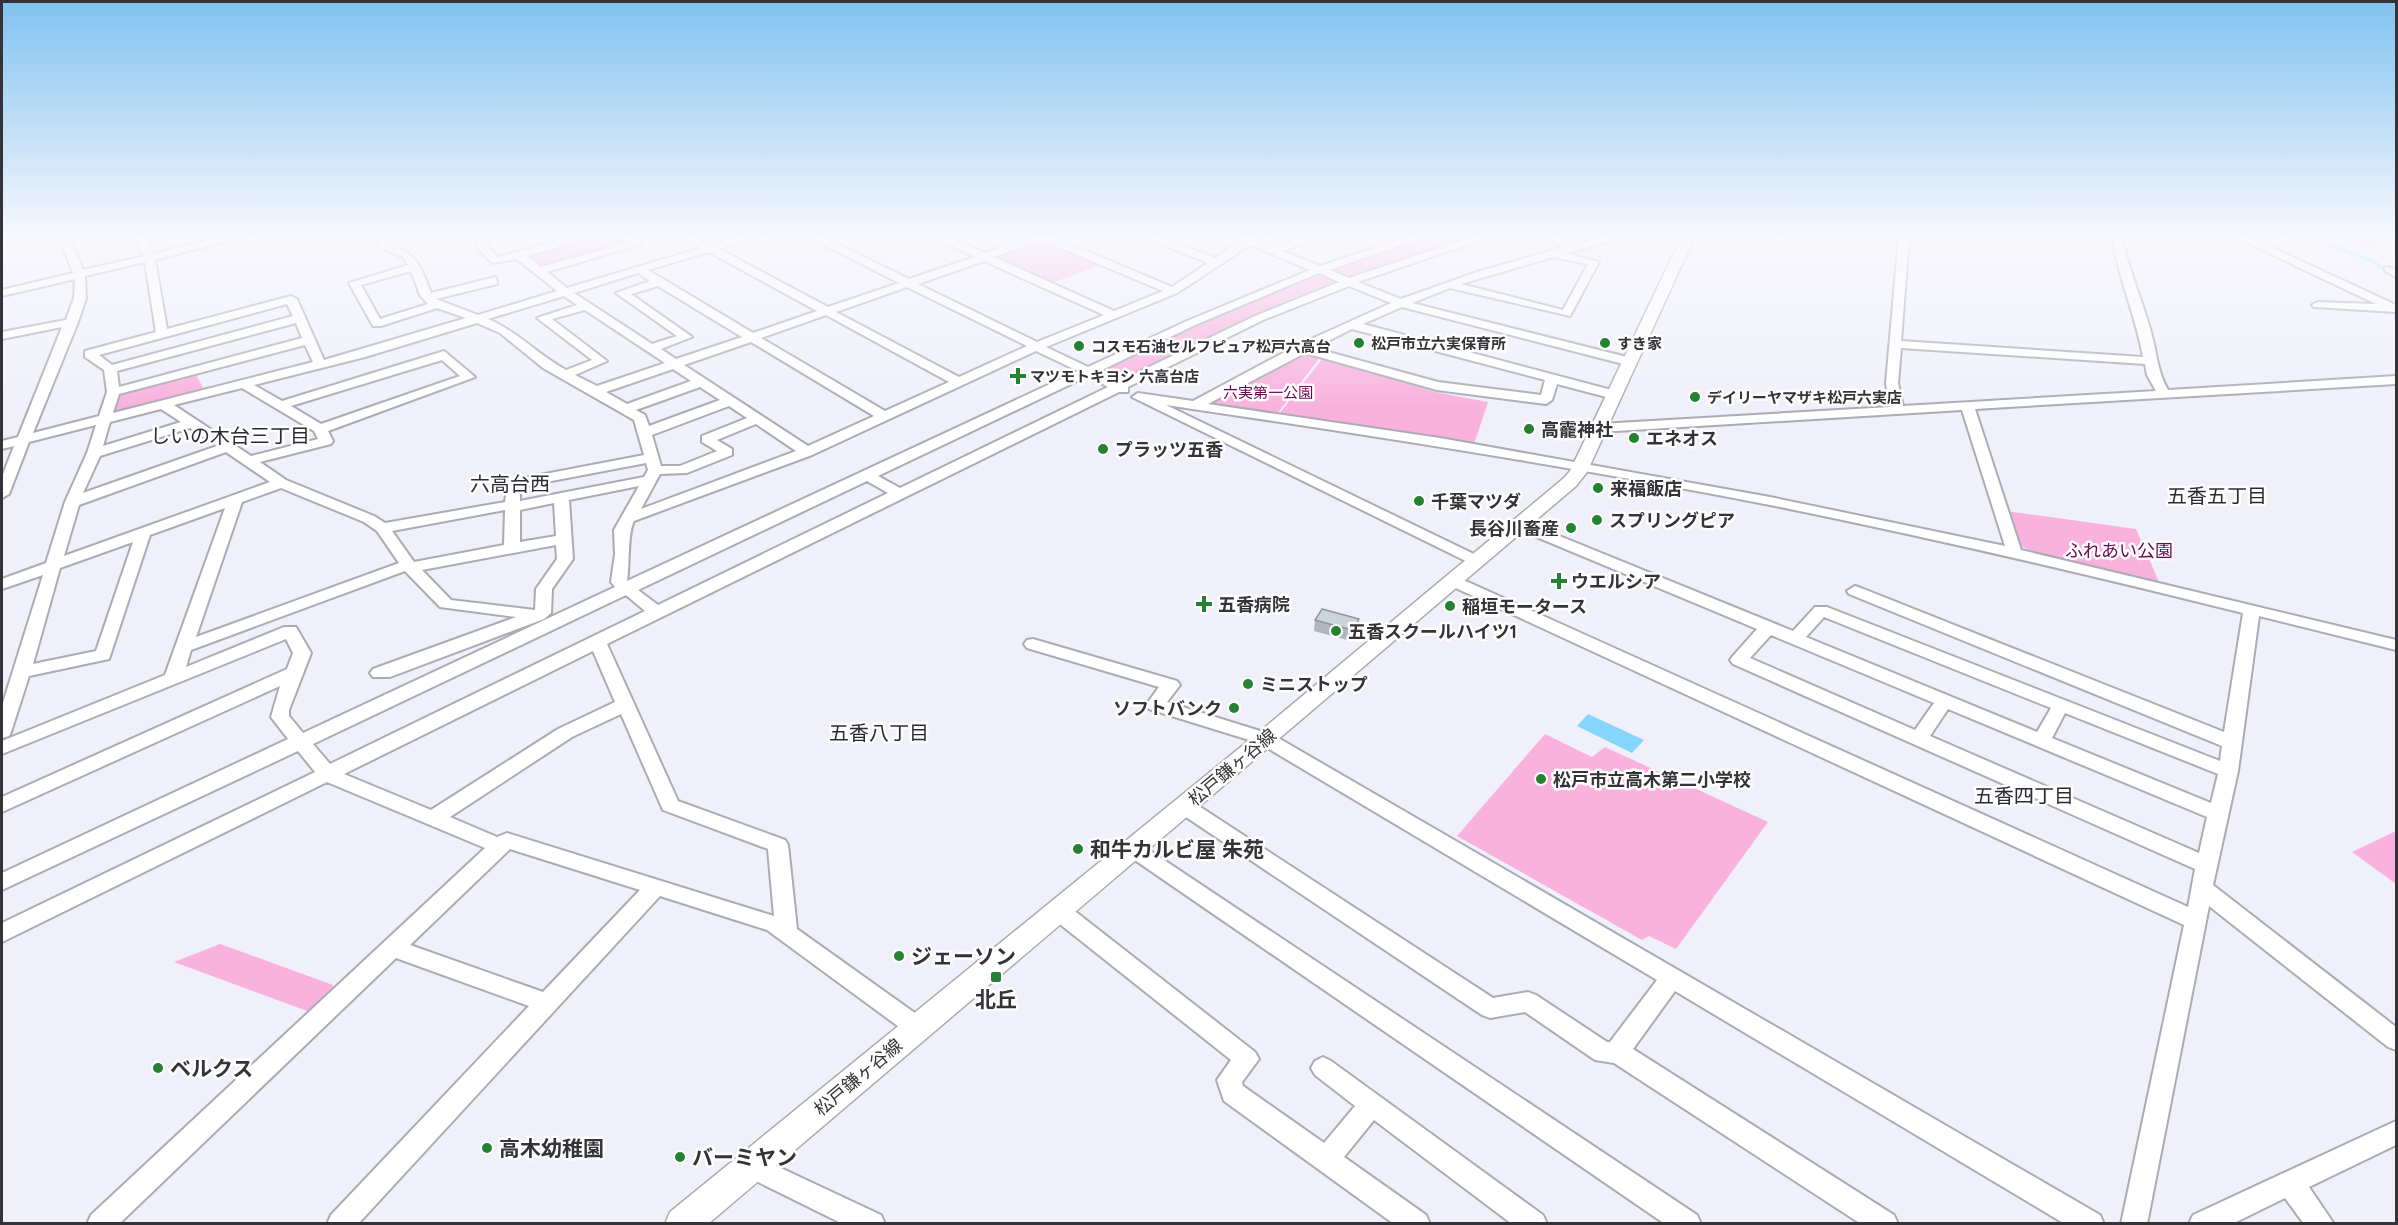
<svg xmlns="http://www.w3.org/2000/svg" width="2398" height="1225" font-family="Quicksand,'Noto Sans JP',sans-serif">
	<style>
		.green { fill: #f9b1de }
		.water { fill: #84d6fc }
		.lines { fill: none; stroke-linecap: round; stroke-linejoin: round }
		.stream { stroke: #84d6fc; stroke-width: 3 }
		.minor-casing { stroke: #ababb6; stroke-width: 4 }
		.major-casing { stroke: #ababb6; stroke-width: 3 }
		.minor { fill: #fff; fill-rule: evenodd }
		.major { fill: #fff; fill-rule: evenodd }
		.wall { fill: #b0b6be }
		.shaded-wall { fill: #90949b }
		.building { fill: #cdd4dd; stroke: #90949b; stroke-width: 1.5 }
		.poi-dot { fill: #258233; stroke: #fefefe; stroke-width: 2 }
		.labels { text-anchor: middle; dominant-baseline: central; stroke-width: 5; stroke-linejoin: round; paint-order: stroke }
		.far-poi-label { font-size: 15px; font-weight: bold; fill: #343438; stroke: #fefefe; text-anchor: start }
		.far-park-label { font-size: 15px; fill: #6c0653; stroke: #fefefe }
		.poi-label { font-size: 18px; font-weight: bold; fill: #343438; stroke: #fefefe; text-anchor: start }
		.park-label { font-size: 18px; fill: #6c0653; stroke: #fefefe }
		.street-label { font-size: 18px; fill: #343438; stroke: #fefefe }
		.neighbourhood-label { font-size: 20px; fill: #2a2a32; stroke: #fefefe }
		.near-poi-label { font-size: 21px; font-weight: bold; fill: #343438; stroke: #fefefe; text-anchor: start }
	</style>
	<rect width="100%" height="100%" fill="#f0f0fb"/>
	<path class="green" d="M594 236H619L631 243 540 268 526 257Z
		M1433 236H1482L1335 282 1288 300 1125 380 1104 370 1239 304 1321 272Z
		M2335 236H2395L2396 240 2363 247Z
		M1039 241H1044L1101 265 1049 284 993 259Z
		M1308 352 1321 356 1277 414 1213 403V399Z
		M1323 358 1435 392 1488 402 1473 447 1279 414Z
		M195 372 205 392 112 415 117 395 122 392Z
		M2006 511 2136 529 2159 582 2039 554 2018 545Z
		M1545 734 1592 757 1605 747 1768 822 1676 949 1649 936 1642 940 1457 836Z
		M2396 831V884L2352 852Z
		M220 944 333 985 332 991 310 1012 174 962Z"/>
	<path class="water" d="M1588 714 1644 740 1632 753 1577 726Z"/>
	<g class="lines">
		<path class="stream" d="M2308 236 2372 261 2396 277"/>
		<g class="minor-casing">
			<path id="minor" d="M59 236H69L83 270 144 256 134 236H144L153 254 225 236H245L155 260 167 329 291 296 297 299 324 360 466 318 437 308 381 326H373L349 283 408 265 404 258 379 246 376 236H386L388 242C417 256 420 263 431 293L496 277 497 284 436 299 478 315 557 291 517 259 492 263 476 246 478 236H488L486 245 498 257 576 236H594L527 256 541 267 627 243 618 236H631L641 244 547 272 567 288 701 248 682 236H695L711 245 738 236H755L719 249 828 307 899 283 807 236H821L909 279 975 257 932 236H947L985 253 1034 236H1051L1172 287 1208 263 1141 236H1157L1215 258 1241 241 1239 236H1261L1257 240 1274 247 1303 236H1319L1283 251 1320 266 1410 236H1426L1330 270 1349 278 1476 236H1493L1358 282 1401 299 1477 272 1563 247 1543 236H1557L1574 245 1608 236H1627L1566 253 1599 262 1570 316 1450 288 1412 303 1635 359V365L1631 366 1402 307 1363 324 1619 392V398L1614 399 1557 384 1552 400 1546 404 1437 390 1305 353 1208 404 1440 438 1770 497 2005 546 1962 410 1600 432 1593 428 1600 424 1890 407 1886 383 1899 236H1909L1901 341 2143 357C2136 316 2118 278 2112 236H2122C2128 270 2142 299 2151 332 2157 353 2157 371 2168 390L2396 376V384L1975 409 2021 550 2396 640V650L2259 616 2238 771 2213 885 2396 1027V1050L2388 1047 2209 906 2147 1224H2121L2184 925 1447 584 1445 581 1453 576 1459 578 2188 907 2195 869 1733 664 1730 660 1733 656 1757 629 1515 528 1512 525 1515 522H1525L1793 631 1815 607H1827L2220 761 2222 746 1849 594 1847 591 1855 586 1861 588 2224 732 2243 613C2086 574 1929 537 1770 505 1570 466 1368 435 1166 405L1482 558 1484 561 1476 566 1132 397 1138 393 1193 401 1298 345 1391 303 1349 286 1263 320 1128 387V392H1119L607 644 678 801 785 840 788 845 797 929 926 1021 930 1028 926 1035 918 1038 910 1035 767 930 660 896 358 1224H327L331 1215 529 1006 396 958 119 1224H87L91 1215 485 848 327 782 2 942V923L315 772 298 751 2 890V873L288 739 271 717 280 686 2 812V797L287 669 293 653 286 639 2 754V741L165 675 225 508 150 535 109 659 29 676 11 732 9 736 2 738V706L43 575 2 589V579L46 563 65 502 87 453 96 425 29 442 9 494 2 498V477L14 446 2 449V441L18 437 62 327 2 339V332L66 320 74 298 75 279 2 296V290L73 273ZM1042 240 1163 291 1114 311 994 257ZM1250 245 1310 270 1187 321 1088 367 1046 347 1177 293ZM709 252 817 311 753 333 648 270ZM1553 257 1588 264 1563 310 1461 284ZM984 261 1104 315 1037 342 918 284ZM145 262 156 332 85 351V357L104 370 107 392 99 416 33 433 78 322 86 298 85 276ZM411 271 420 295 428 304 380 319 361 285ZM638 273 650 281 616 293 677 336 652 344 574 293ZM1319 273 1339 282 1255 316 1118 382 1098 372 1195 325ZM658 286 742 337 676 359 661 349 692 337 631 294ZM907 287 1027 346 959 377 836 312ZM564 296 577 305 537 318 592 360 566 370C538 355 517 331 488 319ZM287 304 293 316 112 365 99 355ZM585 310 665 363 597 386 575 375 607 361 552 319ZM826 315 949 382 885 411 761 338ZM296 323 302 338 119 387 117 371ZM477 323 500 333 543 368 634 420 644 455 508 481 505 502 385 523 374 516 286 480 260 462 331 444 333 441 328 431 475 377 444 351 282 401 254 385 365 357ZM1352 329 1545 380 1541 395 1438 382 1314 348ZM751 342 874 416 808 446 684 365ZM305 345 313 362 113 413 119 394ZM1901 348 2145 364 2147 375 2156 391 1903 406 1898 383ZM1036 351 1078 371 627 581C630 563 627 535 634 521L812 455ZM442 360 460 376 321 424 291 406ZM673 369 691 381 627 404 606 392ZM1088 376 1108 387 900 488 878 476ZM700 387 720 400 649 426 645 415 636 410ZM242 388 314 431 318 439 251 456 174 405ZM729 406 747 418 702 436V442L717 451 680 466H661L652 435ZM161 409 181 422 103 446 110 422ZM756 424 796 451 641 509 660 474 687 473 732 455V449L717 440ZM190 428 217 446 83 493 100 456ZM226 452 270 482 64 556 79 505ZM646 463 648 470 644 477 520 501V487ZM867 481 888 493 658 605 638 590ZM639 486 614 530 615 554 611 582 615 587 303 733 289 716V710L311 653 296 627H284L186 667 191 650 405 571 440 607 516 617 373 669 370 673 373 677H390L544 619 551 613 552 589 573 559 569 500ZM281 488 364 522 377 531 399 563 196 637 242 502ZM554 503 556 536 520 542V510ZM505 510 504 545 414 562 392 531ZM133 542 96 651 33 664 60 568ZM556 545 557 559 536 589 535 610 451 600 422 570ZM626 595 645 611 330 764 313 744ZM1824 617 2051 708 2037 732 1806 637ZM1771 635 1934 703 1915 730 1750 658ZM593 651 615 702 558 729 431 810 344 774ZM1948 709 2207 817 2199 853 1930 736ZM2065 713 2218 774 2211 803 2052 738ZM621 714 663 810 768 849 774 916 507 833 497 837 450 817 572 737ZM510 849 640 890 543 992 410 945Z
				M2233 236H2247L2396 305V312L2314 307 2312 305 2318 302 2376 304Z
				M2385 267 2396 269V277L2385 271Z
				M1033 639 1177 681 1180 685 1167 702 1273 735 2100 1215 2104 1224H2065L1675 991 1633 1049 1894 1215 1898 1224H1861L1614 1063 1595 1060 1525 1012 1490 1018 1482 1015 1177 811 1174 806 1177 801 1184 799 1191 801 1493 998 1528 992 1536 995 1607 1042H1610L1657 980 1259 743 1149 709 1146 705 1159 687 1027 648 1024 644 1027 640Z
				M1133 841 1140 844 1697 1215 1701 1224H1665L1126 854 1123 849 1126 844Z
				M1059 903 1067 905 1255 1052 1259 1059 1242 1082 1243 1086 1324 1143 1355 1106 1315 1075 1311 1068 1315 1061 1323 1057 1331 1061 1543 1215 1547 1224H1512L1374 1120 1344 1157 1426 1215 1430 1224H1394L1224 1101 1217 1080 1231 1060 1051 917 1048 911 1051 905Z
				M2396 1121V1145L2309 1187 2334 1224H2304L2285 1198 2232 1224H2189L2193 1215Z
				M751 1154 881 1215 885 1224H843L742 1174 738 1166 742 1158Z"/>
		</g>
		<g class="major-casing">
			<path id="major" d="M1682 236H1695L1587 472 1576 486 708 1224H665L670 1212 1258 733 1564 478 1570 471Z"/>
		</g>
		<use href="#minor" class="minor"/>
		<use href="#major" class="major"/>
	</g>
	<path class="wall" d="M1359 619 1358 630 1351 641 1314 631 1315 620Z"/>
	<path class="shaded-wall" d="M1359 619 1358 630 1351 641 1352 630Z"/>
	<path class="building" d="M1322 609 1359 619 1352 630 1315 620Z"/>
	<linearGradient id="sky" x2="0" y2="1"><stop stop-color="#80c2f0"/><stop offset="0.58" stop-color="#f8f8fd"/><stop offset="1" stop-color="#f8f8fd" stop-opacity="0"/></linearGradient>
	<rect width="2398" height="408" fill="url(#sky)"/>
	<g class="poi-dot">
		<circle cx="1359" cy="343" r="6"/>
		<circle cx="1605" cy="343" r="6"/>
		<circle cx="1079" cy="346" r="6"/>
		<path d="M1015 367h6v6h6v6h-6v6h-6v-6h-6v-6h6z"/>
		<circle cx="1695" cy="397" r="6"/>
		<circle cx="1529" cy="429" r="6"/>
		<circle cx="1634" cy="438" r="6"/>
		<circle cx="1103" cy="449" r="6"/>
		<circle cx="1598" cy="488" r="6"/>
		<circle cx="1419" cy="501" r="6"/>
		<circle cx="1597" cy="520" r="6"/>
		<circle cx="1571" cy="528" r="6"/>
		<path d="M1556 572h6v6h6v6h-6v6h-6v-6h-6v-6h6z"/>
		<path d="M1201 595h6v6h6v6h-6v6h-6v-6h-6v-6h6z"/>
		<circle cx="1450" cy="606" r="6"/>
		<circle cx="1336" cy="631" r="6"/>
		<circle cx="1248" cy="684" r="6"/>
		<circle cx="1234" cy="708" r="6"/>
		<circle cx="1541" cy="779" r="6"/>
		<circle cx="1078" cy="849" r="6"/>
		<circle cx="899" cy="956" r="6"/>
		<rect x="990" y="971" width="12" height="12" rx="3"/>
		<circle cx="158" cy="1068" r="6"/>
		<circle cx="487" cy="1148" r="6"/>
		<circle cx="680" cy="1157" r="6"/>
	</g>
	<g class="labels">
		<g class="far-poi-label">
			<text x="1371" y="343">松戸市立六実保育所</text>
			<text x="1617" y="343">すき家</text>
			<text x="1091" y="346">コスモ石油セルフピュア松戸六高台</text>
			<text x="1030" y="376">マツモトキヨシ 六高台店</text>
			<text x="1707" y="397">デイリーヤマザキ松戸六実店</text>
		</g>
		<g class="far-park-label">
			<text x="1268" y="392">六実第一公園</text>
		</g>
		<g class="poi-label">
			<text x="1541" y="429">高靇神社</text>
			<text x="1646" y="438">エネオス</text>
			<text x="1115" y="449">プラッツ五香</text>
			<text x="1610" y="488">来福飯店</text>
			<text x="1431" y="501">千葉マツダ</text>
			<text x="1609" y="520">スプリングピア</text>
			<text x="1559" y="528" text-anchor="end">長谷川畜産</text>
			<text x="1571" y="581">ウエルシア</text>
			<text x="1218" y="604">五香病院</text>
			<text x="1462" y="606">稲垣モータース</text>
			<text x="1348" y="631">五香スクールハイツ1</text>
			<text x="1260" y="684">ミニストップ</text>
			<text x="1222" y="708" text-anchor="end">ソフトバンク</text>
			<text x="1553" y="779">松戸市立高木第二小学校</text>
		</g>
		<g class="park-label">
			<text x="2119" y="550">ふれあい公園</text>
		</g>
		<g class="street-label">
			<text transform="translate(1232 767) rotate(-40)">松戸鎌ヶ谷線</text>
			<text transform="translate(858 1077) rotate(-40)">松戸鎌ヶ谷線</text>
		</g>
		<g class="neighbourhood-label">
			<text x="230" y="435">しいの木台三丁目</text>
			<text x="510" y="483">六高台西</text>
			<text x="2217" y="495">五香五丁目</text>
			<text x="879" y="732">五香八丁目</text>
			<text x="2024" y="795">五香四丁目</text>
		</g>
		<g class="near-poi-label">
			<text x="1090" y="849">和牛カルビ屋 朱苑</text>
			<text x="911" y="956">ジェーソン</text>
			<text x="996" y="999" text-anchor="middle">北丘</text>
			<text x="170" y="1068">ベルクス</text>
			<text x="499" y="1148">高木幼稚園</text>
			<text x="692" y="1157">バーミヤン</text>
		</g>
	</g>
	<rect width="2398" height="1225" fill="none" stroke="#343438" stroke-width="6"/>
</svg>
